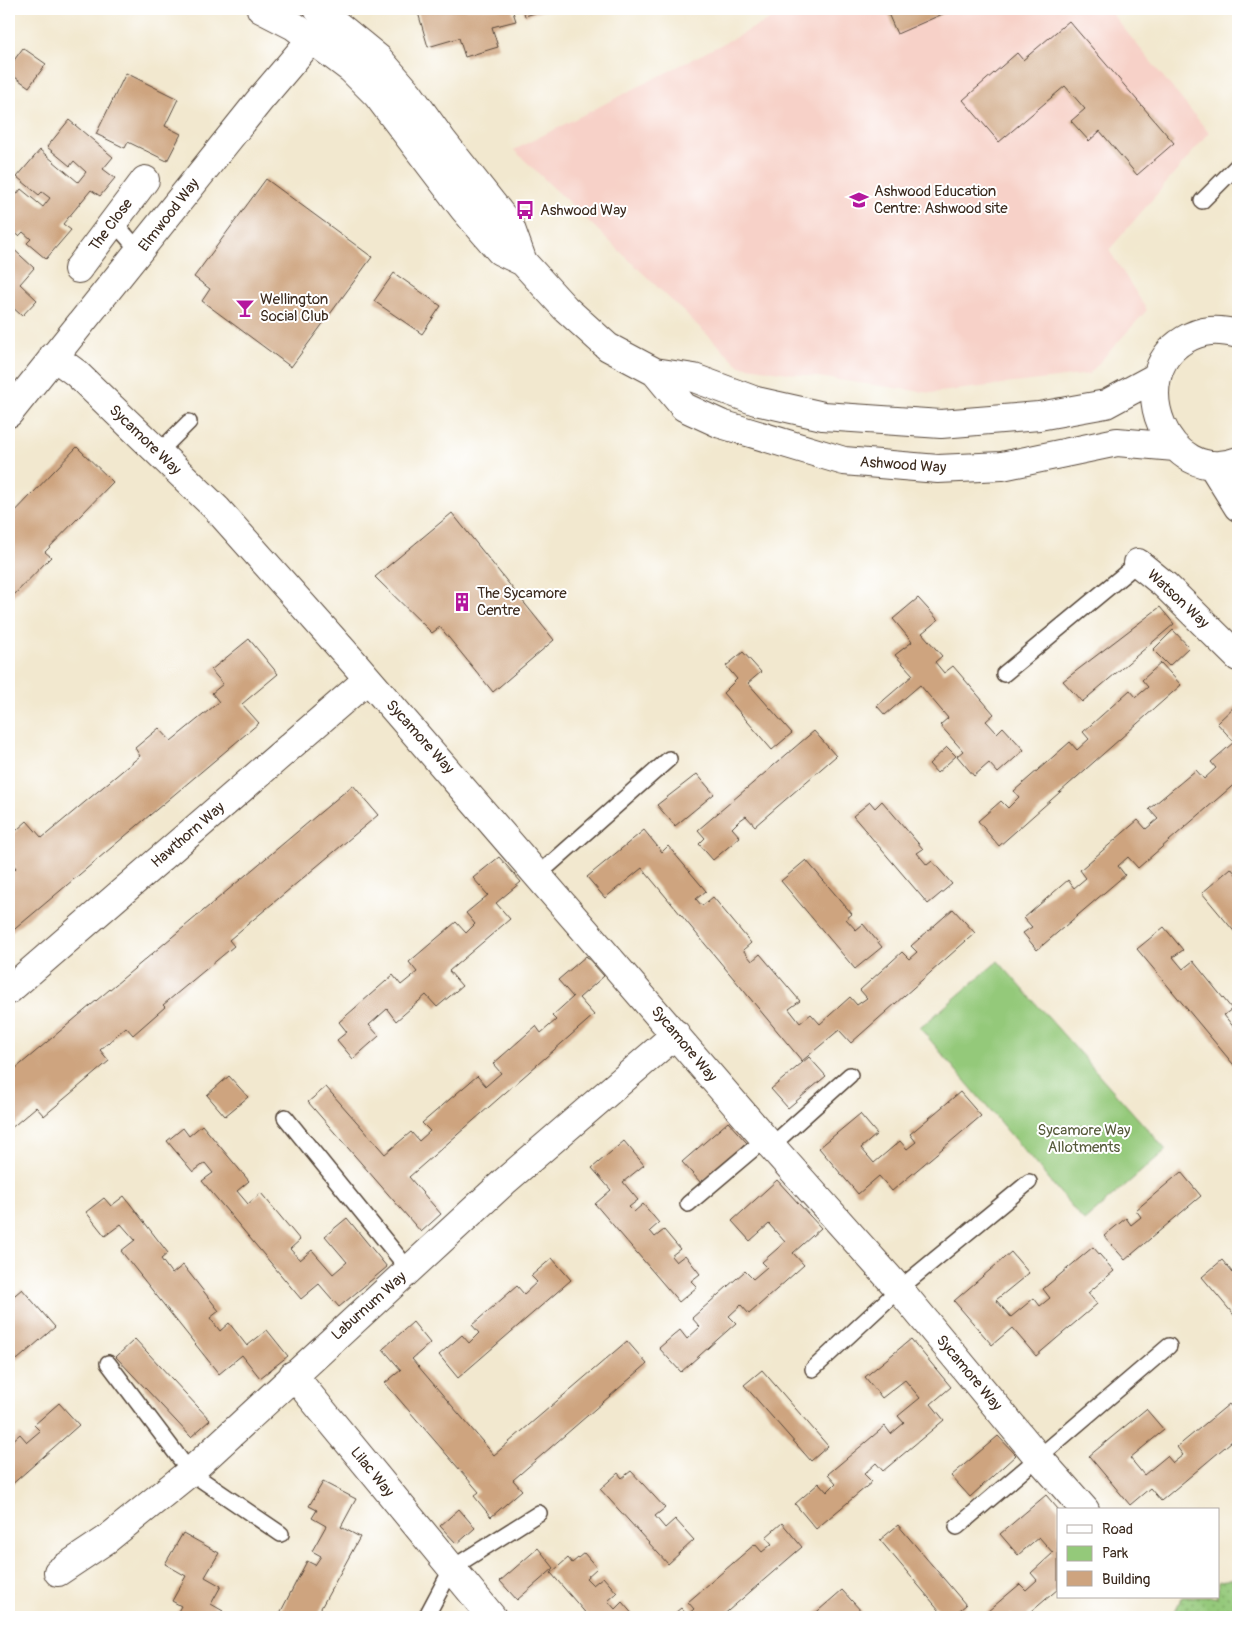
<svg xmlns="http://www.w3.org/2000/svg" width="1247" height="1626" font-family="Pangolin,sans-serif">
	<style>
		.built { fill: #f7d1c8 }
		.green { fill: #94c97a; stroke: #687a4c }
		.park { fill: url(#park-dots); stroke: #687a4c }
		.building { fill: #cea47f }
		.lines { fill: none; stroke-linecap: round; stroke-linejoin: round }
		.lane-casing { stroke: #564639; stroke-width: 18 }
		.street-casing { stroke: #564639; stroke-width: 30 }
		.secondary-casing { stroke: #564639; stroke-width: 30 }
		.lane { stroke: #fff; stroke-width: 15 }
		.street { stroke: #fff; stroke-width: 28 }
		.secondary { stroke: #fff; stroke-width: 28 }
		.labels { text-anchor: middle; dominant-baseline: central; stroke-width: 4; stroke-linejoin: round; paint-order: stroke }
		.poi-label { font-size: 15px; fill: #3b2a1e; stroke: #fff; text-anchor: start }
		.street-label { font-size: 15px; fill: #3b2a1e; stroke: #fff }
		.park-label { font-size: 15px; fill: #565a3a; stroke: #fff }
	</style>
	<defs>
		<pattern id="park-dots" width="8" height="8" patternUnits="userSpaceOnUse" patternTransform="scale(1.25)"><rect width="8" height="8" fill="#94c97a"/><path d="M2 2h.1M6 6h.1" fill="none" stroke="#7aa363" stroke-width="1.8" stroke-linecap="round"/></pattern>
	</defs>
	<rect width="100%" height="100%" fill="#fff"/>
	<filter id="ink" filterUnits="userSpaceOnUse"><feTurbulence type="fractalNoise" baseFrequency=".02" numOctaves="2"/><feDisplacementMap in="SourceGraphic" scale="10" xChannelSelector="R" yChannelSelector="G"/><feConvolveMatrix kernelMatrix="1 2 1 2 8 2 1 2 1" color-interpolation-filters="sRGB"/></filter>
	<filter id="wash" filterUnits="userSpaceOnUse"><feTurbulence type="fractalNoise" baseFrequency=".0096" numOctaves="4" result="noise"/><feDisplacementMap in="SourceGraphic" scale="20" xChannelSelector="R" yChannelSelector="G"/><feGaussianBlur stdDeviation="1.12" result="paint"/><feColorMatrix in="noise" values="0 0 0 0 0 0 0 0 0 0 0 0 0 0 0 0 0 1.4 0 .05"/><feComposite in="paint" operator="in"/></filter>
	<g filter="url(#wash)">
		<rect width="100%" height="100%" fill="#f2e8cf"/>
		<path class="built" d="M791 9H1108L1209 133 1109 250 1147 310 1089 374 931 393 740 366 514 150Z"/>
		<path class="green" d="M998 961 1166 1150 1084 1221 920 1028Z"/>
		<path class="park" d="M1234 1579 1238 1581V1617H1172L1182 1597H1218V1581Z"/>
		<g id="blocks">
			<path class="building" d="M417 9H512L516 21 492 27 498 47 465 57 459 38 428 47Z
				M523 9H548L525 16Z
				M886 9H954L897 34Z
				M1069 21 1174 143 1137 175 1100 131 1089 141 1071 121 1085 109 1065 86 999 142 963 100 1017 53 1023 60Z
				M23 48 46 64 29 87 9 73V67Z
				M126 73 178 99 165 126 181 134 167 161 128 142 125 148 96 134Z
				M69 120 113 157 103 169 115 178 100 196 91 190 63 224 71 230 46 259 27 243 31 239 23 232 19 236 9 228V204L21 189 43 207 50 198 42 192 39 195 17 177 40 150 78 182 86 172 74 161 70 166 47 147Z
				M266 179 372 257 291 367 202 301 210 289 194 277Z
				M9 245 34 268 20 284 37 300 22 316 9 304Z
				M394 273 441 306 422 334 374 301Z
				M77 447 113 482 45 552 51 557 9 600V518Z
				M452 513 554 640 493 692 440 627 432 633 375 577Z
				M918 598 938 620 922 633 942 656 935 662 944 673 953 666 994 714 986 721 997 733 1003 727 1024 750 998 773 989 763 974 776 957 756 963 751 940 725 948 718 920 685 885 715 877 706 913 675 895 655 912 642 893 619Z
				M1160 607 1174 624 1082 702 1063 681Z
				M1173 630 1189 647 1169 666 1153 650Z
				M249 639 278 674 242 704 259 723 9 934V874L16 868 9 859V837L27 821 42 838 140 756 135 748 159 728 171 741 219 702 212 693 223 684 211 670Z
				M743 652 761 672 748 683 792 733 772 750 723 693 737 679 726 666Z
				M1161 663 1181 685 999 846 978 821 1001 801 1008 808 1019 797 1014 791 1070 742 1077 750 1089 739 1083 732 1130 690 1136 697 1148 687 1142 680Z
				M1238 703V781L1138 868 1128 857 1118 866 1125 875 1037 950 1023 933 1032 927 1024 918 1068 880 1074 888 1086 878 1080 870 1138 820 1146 829 1158 819 1149 809 1196 770 1204 779 1216 768 1211 762 1234 742 1217 723Z
				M814 731 836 756 755 826 746 816 739 821 732 828 740 837 713 860 699 844 705 838 698 830Z
				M947 747 956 756 937 773 929 764Z
				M697 774 714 794 675 826 657 805Z
				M353 785 378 815 229 940 234 946 163 1005 165 1007 133 1035 126 1027 100 1050 109 1061 44 1116 36 1107 9 1130V1074Z
				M882 801 923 849 917 853 927 865 932 861 952 884 928 904 853 816 870 802 875 808Z
				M644 830 662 852 668 846 706 891 696 899 702 906 713 897 751 943 743 950 752 961 760 954 800 1001 789 1009 800 1023 811 1014 820 1024 850 997 857 1005 867 998 860 990 902 952 909 959 917 952 911 946 953 909 975 933 851 1043 839 1030 802 1061 642 868 605 898 587 877Z
				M499 857 521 882 496 903 510 919 449 971 462 986 437 1007 426 995 396 1021 387 1009 369 1025 379 1036 353 1059 337 1040 347 1032 339 1022 393 975 401 985 417 972 409 962 456 922 466 933 475 924 466 913 488 895 473 878Z
				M806 860 852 914 846 919 856 930 863 924 882 947 855 969 781 881Z
				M1231 868 1238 877V936L1202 893Z
				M1164 927 1183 950 1173 957 1183 969 1193 961 1232 1009 1224 1015 1235 1029 1238 1026V1070L1137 949Z
				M586 956 604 976 579 998 594 1015 409 1177 441 1214 421 1232 308 1102 326 1087 385 1154 411 1132 419 1141 430 1131 422 1123 477 1076 486 1086 501 1073 493 1064 536 1026 541 1033 556 1020 552 1016 573 997 558 980Z
				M809 1057 826 1076 788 1108 771 1089Z
				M229 1076 248 1097 225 1116 207 1095Z
				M960 1092 981 1116 892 1191 879 1176 858 1194 819 1148 860 1114 877 1134 861 1148 874 1163 900 1141 907 1149 916 1142 910 1134Z
				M728 1122 747 1143 701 1183 682 1162Z
				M202 1125 249 1181 237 1191 248 1204 261 1193 300 1240 290 1249 300 1260 312 1250 333 1274 347 1262 325 1236 347 1218 387 1267 339 1307 319 1284 301 1299 202 1181 213 1173 205 1163 193 1172 167 1141 183 1128 189 1136Z
				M624 1141 644 1165 623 1182 638 1200 629 1207 634 1212 643 1204 659 1223 650 1231 655 1237 664 1230 680 1249 671 1256 676 1262 685 1255 700 1274 691 1281 697 1287 679 1302 595 1204 611 1190 592 1168Z
				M1181 1172 1201 1196 1125 1260 1104 1236 1126 1218 1131 1225 1141 1217 1136 1210Z
				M777 1180 821 1228 793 1253 804 1265 749 1314 741 1305 729 1316 736 1323 681 1372 659 1348 680 1330 687 1339 700 1327 692 1318 745 1271 753 1279 767 1267 762 1262 785 1242 769 1224 750 1241 732 1221Z
				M124 1196 168 1253 161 1259 172 1274 183 1265 219 1311 210 1318 220 1331 229 1323 247 1346 267 1330 288 1356 260 1378 242 1355 219 1374 121 1251 135 1240 121 1224 105 1236 86 1212 104 1198 111 1206Z
				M1093 1247 1114 1271 1088 1293 1097 1304 1036 1356 1012 1328 992 1345 954 1301 1011 1252 1029 1273 996 1300 1011 1317 1034 1298 1040 1306 1050 1298 1043 1289Z
				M552 1258 571 1280 458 1378 439 1355 462 1335 469 1343 479 1333 472 1325 517 1286 524 1294 537 1282 531 1276Z
				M1222 1260 1238 1279V1320L1202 1277Z
				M22 1289 55 1327 17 1360 9 1351V1300Z
				M413 1322 430 1343 412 1359 494 1455 627 1341 647 1364 513 1480 522 1490 491 1517 474 1496 479 1492 385 1383 401 1370 383 1349Z
				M135 1339 210 1420 191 1437 116 1357Z
				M911 1339 951 1387 931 1404 944 1420 883 1471 876 1463 864 1474 872 1482 816 1529 795 1504 819 1483 827 1492 836 1483 828 1474 885 1426 891 1434 904 1423 898 1416 920 1398 905 1380 882 1398 865 1377Z
				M762 1370 828 1446 811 1461 744 1385Z
				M59 1403 79 1425 9 1487V1444L20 1434 27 1442 40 1431 34 1425Z
				M1229 1404 1238 1415V1436L1161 1501 1150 1488 1130 1505 1089 1456 1146 1409 1164 1430 1130 1458 1144 1475 1167 1456 1173 1463 1183 1455 1177 1447Z
				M998 1436 1016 1455 970 1497 951 1476Z
				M631 1471 665 1508 655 1516 665 1528 675 1519 694 1540 668 1564 600 1489 618 1473 622 1478Z
				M323 1482 356 1499 341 1527 360 1537 316 1617H278L307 1561 315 1565 321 1556 312 1551 326 1526 312 1518 317 1510 309 1506Z
				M1046 1495 1058 1509V1589L1025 1617H1013L1011 1614 1008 1617H981L1020 1584 1026 1590 1037 1580 1031 1573 1053 1553 1039 1537 1018 1555 1000 1534Z
				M459 1509 475 1528 457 1544 440 1526Z
				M782 1523 802 1547 721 1617H670L681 1608 687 1615 694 1609 688 1602 755 1544 762 1552 772 1544 766 1537Z
				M898 1525 966 1605 951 1617H945L880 1540Z
				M183 1533 219 1553 205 1577 221 1586 211 1604 223 1611 219 1617H175L181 1606 172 1601 186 1576 165 1564Z
				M538 1548 554 1568 517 1600 500 1581Z
				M584 1553 597 1568 586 1578 593 1585 603 1577 617 1593 608 1601 615 1609 622 1602 635 1617H589L551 1573 568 1558 572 1563Z
				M842 1590 862 1612 857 1617H811Z"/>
		</g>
	</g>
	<g filter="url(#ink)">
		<use href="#blocks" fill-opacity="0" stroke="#564639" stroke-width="1"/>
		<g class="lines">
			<g class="lane-casing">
				<path id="lane" d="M1202 201 1238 165
					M114 222 140 252
					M159 452 189 422
					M1004 674 1138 563
					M538 875 669 759
					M285 1117 409 1270
					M771 1146 850 1075
					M688 1204 765 1139
					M108 1363 190 1472 281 1534
					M813 1369 899 1289 1029 1182
					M957 1527 1169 1346
					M426 1617 452 1568 539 1513"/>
			</g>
			<g class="street-casing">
				<path id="street" d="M78 269 145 180
					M53 356 76 373 217 509 356 665 765 1139 899 1289 1038 1457 1085 1510
					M9 413 259 101 326 22
					M1138 563 1165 585 1238 657
					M9 990 368 679
					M293 1375 492 1617
					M58 1572 106 1540 190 1472 504 1182 676 1034"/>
			</g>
			<g class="secondary-casing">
				<path id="secondary" d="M261 9 294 26 351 69 377 95 463 208 500 251 523 262 565 308 608 347 655 372 694 378 756 401 823 416 941 424 1039 416 1106 404 1156 377
					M318 9 378 58 409 94 442 140 510 226 523 262
					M1238 334C1218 329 1202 329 1184 340 1123 377 1167 488 1238 461
					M655 372 684 407 721 424 844 461 938 469 1002 466 1117 442 1175 447
					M1212 465 1238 507"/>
			</g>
			<use href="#lane" class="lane"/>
			<use href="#street" class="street"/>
			<use href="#secondary" class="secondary"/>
		</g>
	</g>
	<defs>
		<g id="school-bare" transform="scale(1.5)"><path d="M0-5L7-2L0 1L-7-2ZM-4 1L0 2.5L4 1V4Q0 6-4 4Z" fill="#b5179e" stroke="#fff" stroke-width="2.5" paint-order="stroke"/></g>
		<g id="bus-bare" transform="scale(1.5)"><path d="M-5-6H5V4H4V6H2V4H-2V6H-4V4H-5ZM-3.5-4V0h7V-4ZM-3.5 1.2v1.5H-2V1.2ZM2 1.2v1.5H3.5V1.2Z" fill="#b5179e" stroke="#fff" stroke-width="2.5" paint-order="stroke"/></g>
		<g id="bar-bare" transform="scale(1.5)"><path d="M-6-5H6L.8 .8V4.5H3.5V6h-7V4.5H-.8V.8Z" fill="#b5179e" stroke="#fff" stroke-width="2.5" paint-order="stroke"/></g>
		<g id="building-bare" transform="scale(1.5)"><path d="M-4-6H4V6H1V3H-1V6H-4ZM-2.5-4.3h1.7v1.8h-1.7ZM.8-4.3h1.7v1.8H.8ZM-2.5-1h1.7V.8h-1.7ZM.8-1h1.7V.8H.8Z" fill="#b5179e" stroke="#fff" stroke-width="2.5" paint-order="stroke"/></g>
	</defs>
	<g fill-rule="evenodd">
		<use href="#school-bare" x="859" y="200"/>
		<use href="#bus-bare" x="525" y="210"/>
		<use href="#bar-bare" x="245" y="308"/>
		<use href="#building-bare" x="462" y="602"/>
	</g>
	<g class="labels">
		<g class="poi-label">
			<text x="874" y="191">Ashwood Education<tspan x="874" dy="17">Centre: Ashwood site</tspan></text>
			<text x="540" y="210">Ashwood Way</text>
			<text x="260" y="299">Wellington<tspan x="260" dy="17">Social Club</tspan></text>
			<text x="477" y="593">The Sycamore<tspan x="477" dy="17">Centre</tspan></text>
		</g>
		<g class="street-label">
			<text transform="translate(169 215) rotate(-52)">Elmwood Way</text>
			<text transform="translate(111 225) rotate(-53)">The Close</text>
			<text transform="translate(145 440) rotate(44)">Sycamore Way</text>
			<text transform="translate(903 465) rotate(4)">Ashwood Way</text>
			<text transform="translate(1178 599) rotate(43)">Watson Way</text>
			<text transform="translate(420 737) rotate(48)">Sycamore Way</text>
			<text transform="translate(188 835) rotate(-41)">Hawthorn Way</text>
			<text transform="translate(684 1044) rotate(50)">Sycamore Way</text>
			<text transform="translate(369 1306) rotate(-42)">Laburnum Way</text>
			<text transform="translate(969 1373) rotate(50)">Sycamore Way</text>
			<text transform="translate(372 1472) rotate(51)">Lilac Way</text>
		</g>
		<g class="park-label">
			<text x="1084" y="1130">Sycamore Way<tspan x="1084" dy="17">Allotments</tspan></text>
		</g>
	</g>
	<rect width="1247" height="1626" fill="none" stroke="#fff" stroke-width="30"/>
	<rect x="1057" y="1508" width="162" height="90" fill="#ffffff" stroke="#b1aaa5"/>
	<rect x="1067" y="1525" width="25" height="8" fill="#ffffff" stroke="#b1aaa5"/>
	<text x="1102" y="1534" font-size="15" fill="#3b2a1e">Road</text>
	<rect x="1067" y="1546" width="25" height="15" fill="#94c97a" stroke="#b1aaa5"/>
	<text x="1102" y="1558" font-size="15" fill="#3b2a1e">Park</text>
	<rect x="1067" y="1571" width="25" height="15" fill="#cea47f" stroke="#b1aaa5"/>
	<text x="1102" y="1584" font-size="15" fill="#3b2a1e">Building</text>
</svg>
